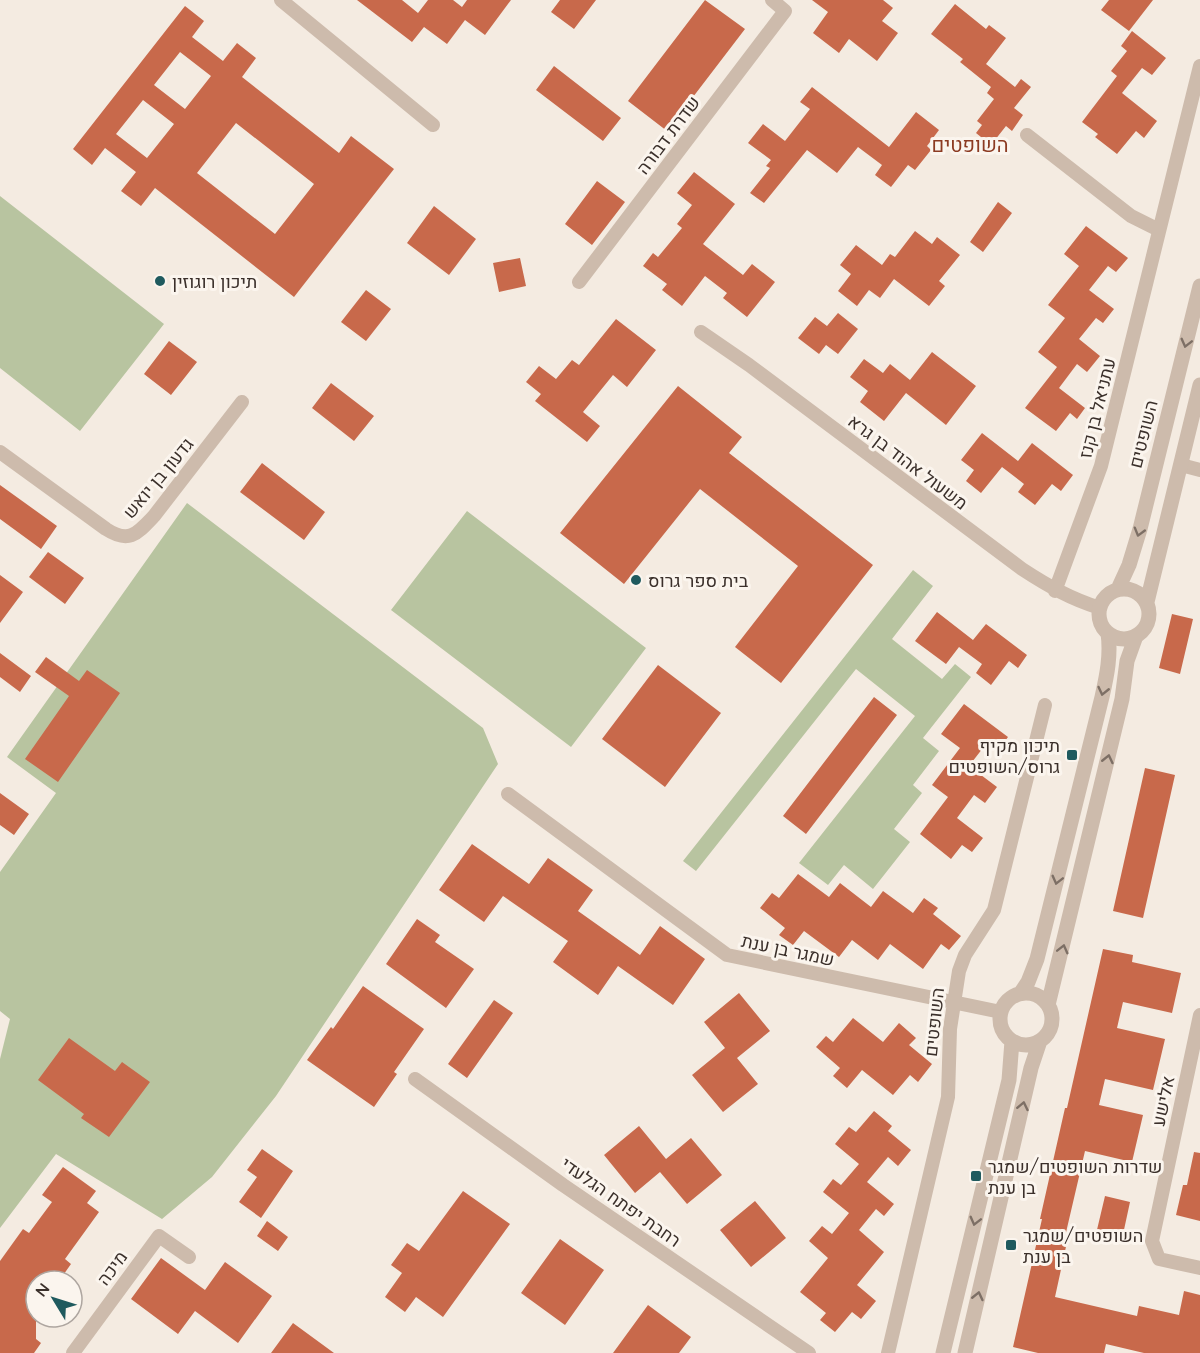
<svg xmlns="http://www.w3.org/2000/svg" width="1200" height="1353" font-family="Quicksand,Heebo,sans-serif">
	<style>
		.green { fill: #b8c4a0 }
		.building { fill: #c8694b; fill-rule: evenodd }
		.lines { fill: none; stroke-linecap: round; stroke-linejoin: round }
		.minor { stroke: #cdbbac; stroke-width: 14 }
		.tertiary { stroke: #cdbbac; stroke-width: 15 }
		.oneway { stroke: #7d6f65 }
		.poi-dot { fill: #1f5a5e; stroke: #fbf5ee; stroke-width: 2 }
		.labels { text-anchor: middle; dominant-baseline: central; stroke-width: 6; stroke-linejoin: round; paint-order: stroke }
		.street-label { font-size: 18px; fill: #3b302b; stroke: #fbf5ee }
		.poi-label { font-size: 18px; fill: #3b302b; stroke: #fbf5ee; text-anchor: start }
		.neighbourhood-label { font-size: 20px; fill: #8c3b22; stroke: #fbf5ee }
	</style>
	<rect width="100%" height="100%" fill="#f4ebe1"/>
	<path class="green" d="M0 196 164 324 80 431 0 368Z
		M187 503 483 728 498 764 276 1096 212 1177 162 1219 56 1154 0 1228V1059L10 1019 0 1011V872L56 793 7 757Z
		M467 511 646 648 571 747 391 610Z
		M913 570 933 586 892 639 942 679 955 664 971 677 923 738 939 751 913 785 922 793 894 829 910 842 873 889 844 865 828 885 799 863 915 716 856 669 696 871 683 861Z"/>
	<path class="building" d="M357 0H402L418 13 428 0H453L462 7 467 0H511L485 35 465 20 447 44 424 27 412 42Z
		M560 0H596L574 29 551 12Z
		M705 0 745 29 667 131 628 101Z
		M812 0H883L893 8 882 21 898 33 877 61 849 39 839 53 813 33 828 12Z
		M1109 0H1153L1129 31 1101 10Z
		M955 4 986 29 989 25 1006 38 986 64 1015 87 1021 79 1031 87 1014 108 1023 115 1012 131 1006 126 991 145 976 133 982 125 977 121 994 99 987 93 991 87 960 62 963 59 931 34Z
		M185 6 204 21 192 37 223 61 237 43 256 58 242 77 339 153 351 136 394 169 294 297 155 188 141 206 121 191 136 172 105 148 92 165 73 149ZM180 52 211 76 185 109 154 85ZM143 100 174 124 147 158 116 134ZM236 123 314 184 275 234 197 173Z
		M1132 31 1166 58 1152 75 1142 68 1122 93 1157 121 1144 138 1136 131 1117 154 1095 137 1098 134 1082 122 1117 76 1111 71 1127 51 1121 46Z
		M554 66 621 118 603 141 536 90Z
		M812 87 889 147 916 112 939 130 927 146 931 150 915 170 908 165 891 187 875 175 882 165 858 147 837 173 807 150 764 203 750 193 770 168 766 166 771 160 748 143 763 124 785 141 810 109 800 102Z
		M694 172 735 204 703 244 743 275 752 264 775 282 747 317 723 298 727 293 705 276 682 306 662 290 667 284 643 266 653 253 658 257 682 228 677 224 692 205 677 193Z
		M597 181 625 202 592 245 565 224Z
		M998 202 1012 213 983 252 970 242Z
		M434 206 476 239 449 275 407 243Z
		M1086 226 1128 258 1116 272 1108 266 1089 290 1114 309 1103 323 1096 318 1079 339 1100 356 1087 372 1077 364 1059 388 1085 408 1077 419 1070 413 1056 431 1025 408 1057 367 1038 352 1065 318 1048 305 1079 266 1064 254Z
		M915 231 932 244 937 237 960 255 939 281 945 286 929 306 894 279 880 298 869 290 857 306 838 291 851 274 840 265 856 245 882 265 890 254 895 257Z
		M520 258 526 286 499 292 493 263Z
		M366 290 391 309 366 341 341 322Z
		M838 313 858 329 838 354 826 345 819 354 798 338 815 317 827 326Z
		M616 319 656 350 627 387 613 375 583 412 600 426 587 442 535 401 541 394 526 382 539 366 556 379 572 360 579 365Z
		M169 341 197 362 171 395 144 374Z
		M932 352 976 386 946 425 906 393 884 421 860 402 868 391 850 377 864 359 883 373 890 364 910 380Z
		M331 383 374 416 354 441 312 408Z
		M678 386 742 437 729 453 873 565 781 683 735 647 798 566 700 489 624 584 560 533Z
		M982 433 1018 461 1032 443 1073 475 1061 491 1052 484 1035 505 1018 492 1024 484 1002 467 981 493 966 481 974 470 961 460Z
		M262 463 325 512 304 540 240 492Z
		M0 485 57 526 41 549 0 519Z
		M48 552 84 578 65 604 29 577Z
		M0 575 23 592 0 623Z
		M937 612 973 640 986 624 1027 655 1018 668 1009 661 991 685 976 673 982 664 959 647 946 664 915 641Z
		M1172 614 1193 619 1180 674 1159 668Z
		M0 653 31 676 20 692 0 677Z
		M46 657 79 681 87 670 120 693 58 782 25 759 69 696 35 672Z
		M658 665 721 713 665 787 602 739Z
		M874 697 897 715 806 834 783 816Z
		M964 704 1008 737 997 752 986 744 969 766 997 787 985 803 974 795 957 818 983 838 972 852 962 845 951 859 920 834 948 797 932 785 960 748 941 734Z
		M1145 768 1175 775 1143 918 1113 911Z
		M0 793 29 814 14 835 0 825Z
		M472 844 529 884 548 858 593 890 578 911 640 955 660 926 705 959 673 1005 618 966 598 995 553 962 568 941 503 896 484 922 439 890Z
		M798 874 829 897 840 883 871 907 883 891 913 913 924 898 938 908 933 914 961 936 949 950 941 944 923 969 890 944 878 960 852 940 839 957 804 931 793 945 779 935 785 928 760 908 772 893 779 898Z
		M417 919 440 935 435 942 474 969 446 1008 386 964Z
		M1103 949 1133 955 1132 962 1181 973 1172 1013 1123 1002 1117 1028 1165 1039 1153 1090 1105 1079 1099 1105 1143 1115 1132 1162 1085 1151 1064 1241 1067 1242 1055 1297 1137 1316 1139 1306 1179 1315 1184 1291 1200 1295V1353H1144L1106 1344 1104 1353H1038L1013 1347 1042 1219H1040L1065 1108H1067Z
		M363 986 424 1029 394 1072 397 1074 374 1107 307 1060 331 1027 333 1029Z
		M739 993 770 1031 737 1058 758 1084 723 1112 692 1075 725 1048 704 1022Z
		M494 1000 513 1013 467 1078 448 1064Z
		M853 1018 883 1042 899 1023 916 1038 909 1045 932 1064 918 1082 910 1075 893 1095 862 1070 847 1088 833 1076 840 1068 816 1047 826 1036 833 1042Z
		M69 1038 115 1071 122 1062 150 1082 109 1137 81 1118 84 1114 38 1080Z
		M874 1111 892 1126 888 1131 911 1150 898 1166 888 1157 867 1182 894 1204 884 1216 876 1209 859 1230 884 1252 857 1285 876 1301 861 1319 852 1312 835 1332 820 1320 826 1313 800 1292 828 1258 809 1241 822 1226 832 1234 849 1213 823 1192 833 1179 841 1185 859 1164 835 1144 849 1127 856 1132Z
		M639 1126 666 1159 691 1138 722 1175 687 1204 660 1172 635 1193 604 1155Z
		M262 1149 293 1171 261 1218 239 1202 257 1177 247 1170Z
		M1194 1152 1200 1153V1221L1176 1215 1183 1185H1187Z
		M63 1167 96 1191 87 1203 99 1212 65 1259 71 1264 59 1281H36V1339L41 1343 34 1353H0V1261L23 1229 29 1233 52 1202 42 1195Z
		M463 1191 510 1224 443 1317 416 1297 405 1312 385 1297 402 1273 391 1265 407 1243 419 1251Z
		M1105 1196 1130 1202 1122 1239 1096 1234Z
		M755 1201 786 1238 751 1267 720 1230Z
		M267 1221 288 1237 278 1251 257 1236Z
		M560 1239 604 1270 565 1325 521 1293Z
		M161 1258 205 1290 225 1262 272 1296 238 1343 195 1311 178 1334 131 1299Z
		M648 1305 691 1337 679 1353H613Z
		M293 1323 334 1353H271Z"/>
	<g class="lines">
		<path class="minor" d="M281 0 433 125
			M1027 135 1131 216 1159 230
			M579 282 785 11 772 0
			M701 332 749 365 1022 569C1048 586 1071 599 1100 608
			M0 452 106 529C129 544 137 534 154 516L242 402
			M1181 465 1200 470
			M1055 591 1101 466 1200 66
			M508 794 727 955 1001 1012
			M1200 1015 1152 1241 1159 1259 1200 1268
			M415 1079 563 1185 809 1353
			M73 1353 159 1236 189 1257
			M888 1353 948 1097 950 1029 959 971 965 955 994 910 1045 705"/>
		<path class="tertiary" d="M1118 589 1129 565 1140 529 1200 286
			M1099 614a25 25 0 1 1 50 0a25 25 0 1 1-50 0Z
			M1147 602 1200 385
			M1000 1019a26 26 0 1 1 52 0a26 26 0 1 1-52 0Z
			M1020 994 1028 982 1037 959 1102 697C1107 675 1111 655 1108 633
			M1048 1005 1122 699 1127 661 1136 636
			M943 1353 1009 1080 1012 1041
			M965 1353 1031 1068 1040 1041"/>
	</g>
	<defs><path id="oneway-chevron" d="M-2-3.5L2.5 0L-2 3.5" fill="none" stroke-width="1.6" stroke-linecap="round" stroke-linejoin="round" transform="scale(1.5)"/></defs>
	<g class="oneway">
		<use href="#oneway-chevron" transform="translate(1186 343) rotate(104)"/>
		<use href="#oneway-chevron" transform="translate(1139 532) rotate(106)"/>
		<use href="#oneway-chevron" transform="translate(1103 691) rotate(103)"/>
		<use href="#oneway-chevron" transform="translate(1108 759) rotate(-77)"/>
		<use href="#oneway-chevron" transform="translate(1057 880) rotate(104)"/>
		<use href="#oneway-chevron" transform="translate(1063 949) rotate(-76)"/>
		<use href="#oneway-chevron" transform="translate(1023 1106) rotate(-78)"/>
		<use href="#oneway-chevron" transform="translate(975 1221) rotate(104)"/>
		<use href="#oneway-chevron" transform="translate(978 1296) rotate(-77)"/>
	</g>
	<g class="poi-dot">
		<circle cx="160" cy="281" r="6"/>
		<circle cx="636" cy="580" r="6"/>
		<rect x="1066" y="749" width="12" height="12" rx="3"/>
		<rect x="970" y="1170" width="12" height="12" rx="3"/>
		<rect x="1005" y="1239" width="12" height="12" rx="3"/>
	</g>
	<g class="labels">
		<g class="street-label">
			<text transform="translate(668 135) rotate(-53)">שדרת דבורה</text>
			<text transform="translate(1097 408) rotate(-76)">עתניאל בן קנז</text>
			<text transform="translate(1143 434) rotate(-76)">השופטים</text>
			<text transform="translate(908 462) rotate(37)">משעול אהוד בן גרא</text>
			<text transform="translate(158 478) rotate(-50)">גדעון בן יואש</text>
			<text transform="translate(788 950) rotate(12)">שמגר בן ענת</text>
			<text transform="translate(934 1022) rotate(-84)">השופטים</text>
			<text transform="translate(1163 1101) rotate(-78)">אלישע</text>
			<text transform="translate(621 1202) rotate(35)">רחבת יפתח הגלעדי</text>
			<text transform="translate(112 1268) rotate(-54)">מיכה</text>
		</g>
		<g class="poi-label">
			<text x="172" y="281">תיכון רוגוזין</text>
			<text x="648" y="580">בית ספר גרוס</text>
			<text x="1060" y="745" text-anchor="end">תיכון מקיף<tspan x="1060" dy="21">גרוס/השופטים</tspan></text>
			<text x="988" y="1166">שדרות השופטים/שמגר<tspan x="988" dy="21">בן ענת</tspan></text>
			<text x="1023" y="1235">השופטים/שמגר<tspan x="1023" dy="21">בן ענת</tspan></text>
		</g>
		<g class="neighbourhood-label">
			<text x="970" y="144">השופטים</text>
		</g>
	</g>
	<g transform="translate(54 1299) rotate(308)"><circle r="28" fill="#fbf5ee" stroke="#aea6a0" stroke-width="1.5"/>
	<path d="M0-4.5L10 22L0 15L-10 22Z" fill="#1f5a5e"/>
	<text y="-9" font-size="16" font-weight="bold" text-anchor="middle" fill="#3b302b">N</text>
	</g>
</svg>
